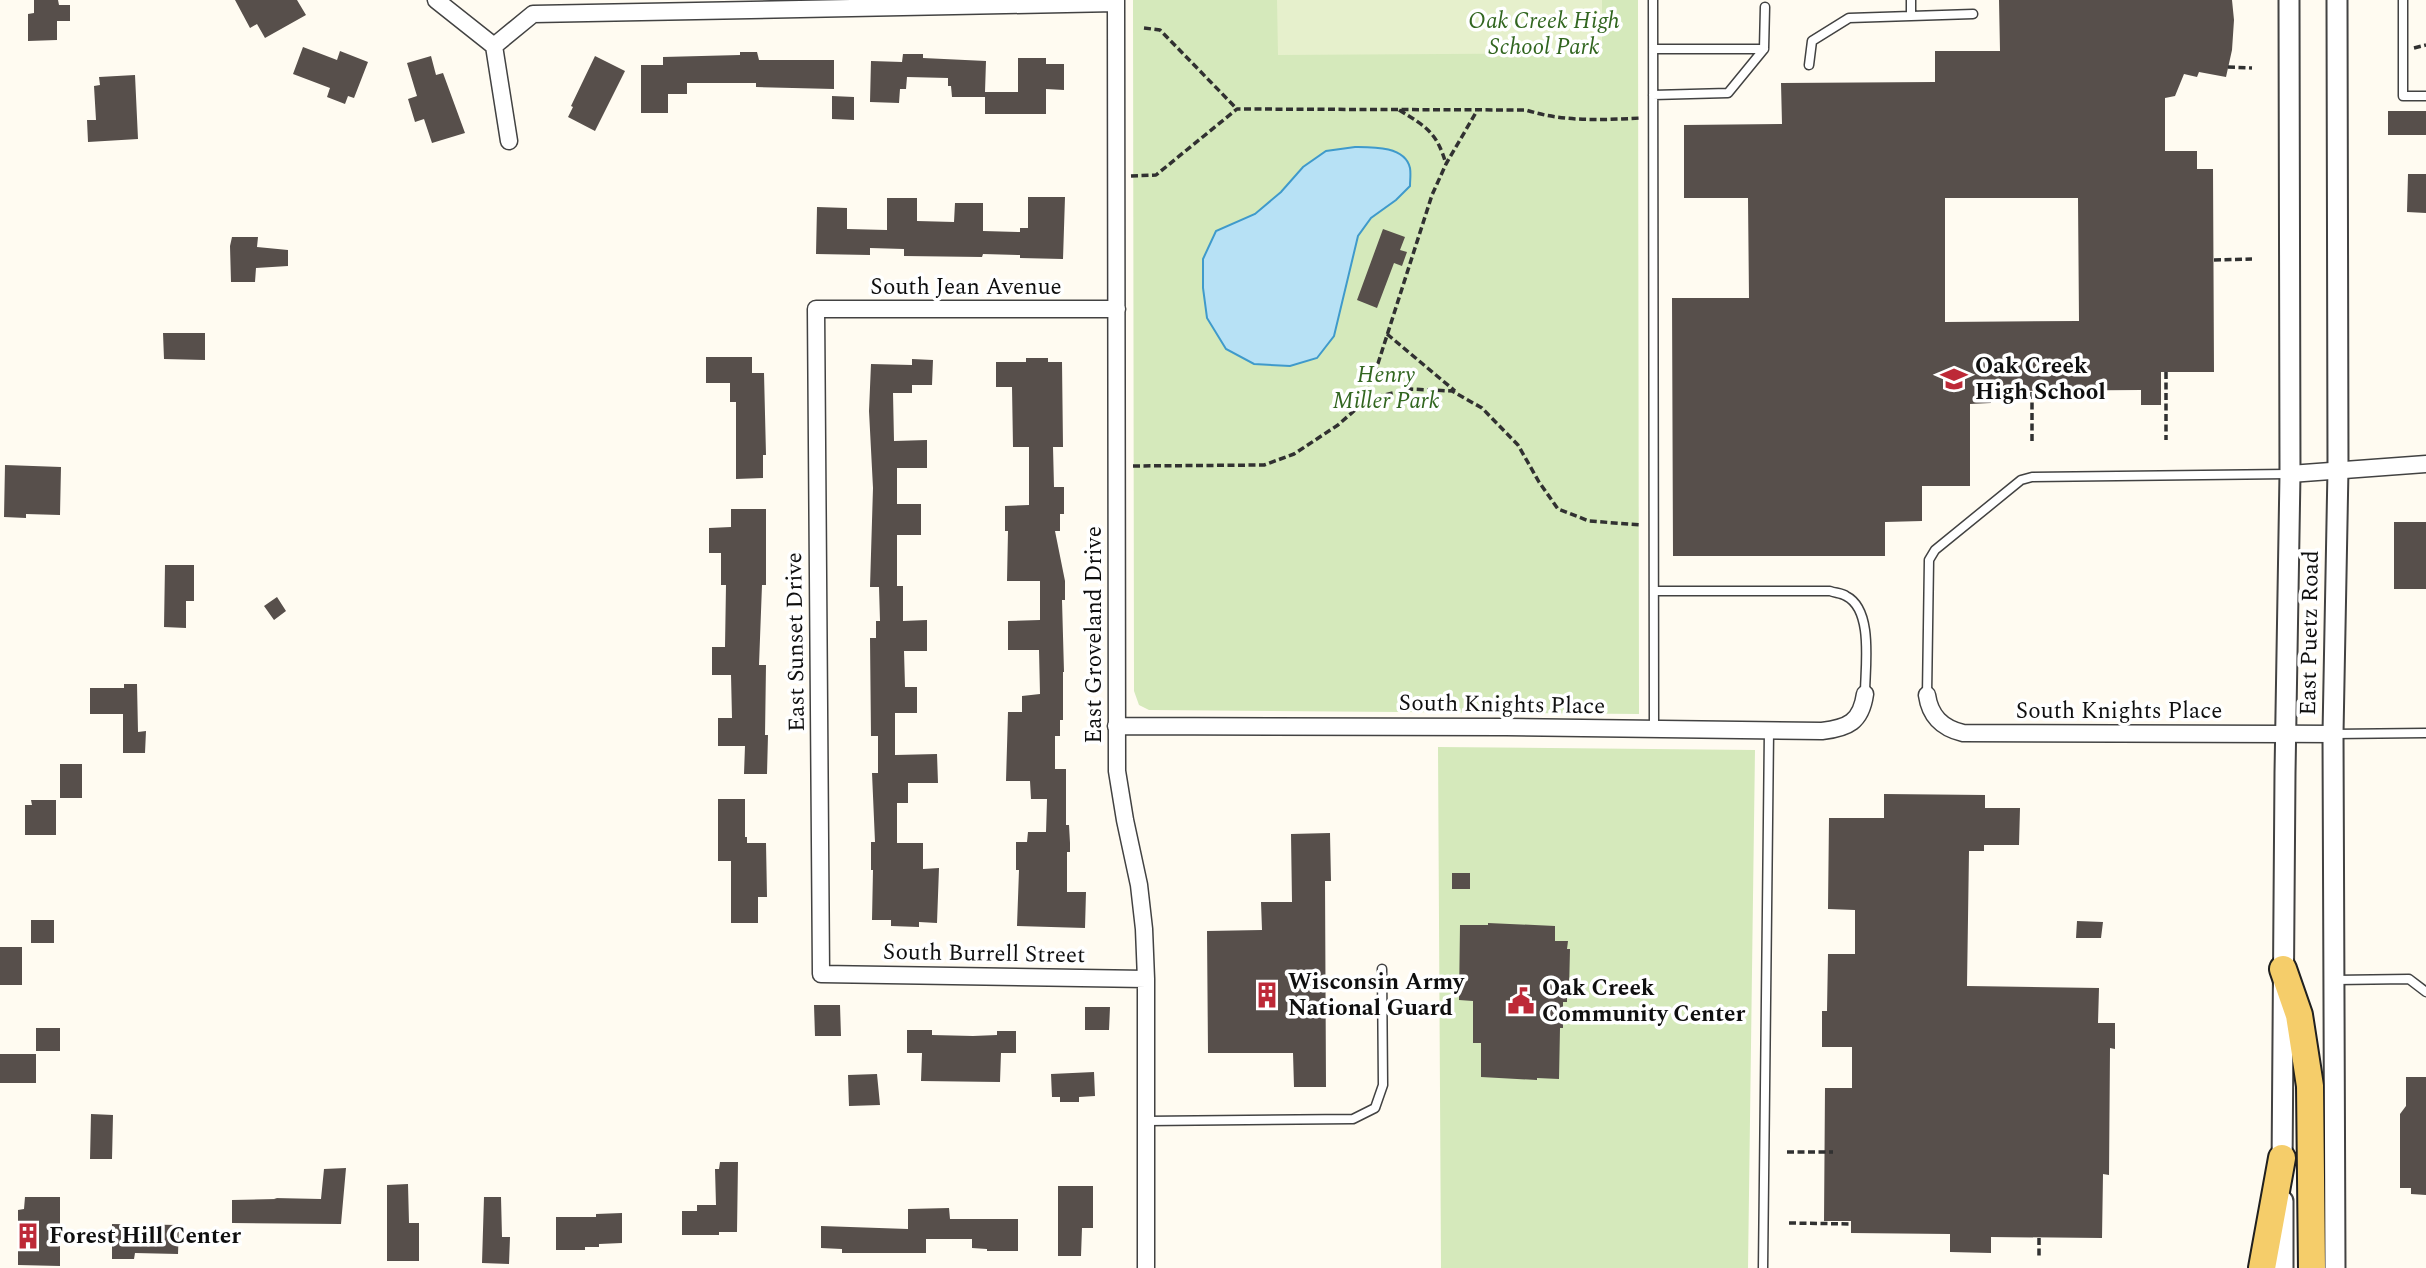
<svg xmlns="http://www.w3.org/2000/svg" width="2426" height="1268" font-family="Spectral,serif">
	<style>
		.green { fill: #d5e9bb }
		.pitch { fill: #e6f0cc }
		.water { fill: #b7e1f5; stroke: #3f9acb; stroke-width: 2 }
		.building { fill: #574f4b; fill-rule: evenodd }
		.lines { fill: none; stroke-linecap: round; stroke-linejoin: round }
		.service-casing { stroke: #424242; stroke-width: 11 }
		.minor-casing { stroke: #424242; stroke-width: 19 }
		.tertiary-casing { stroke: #424242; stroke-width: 23 }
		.primary-casing { stroke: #202020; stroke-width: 30 }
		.path { stroke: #313131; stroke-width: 3.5; stroke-dasharray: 7 3.5; stroke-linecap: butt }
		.service { stroke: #fff; stroke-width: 8 }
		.minor { stroke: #fff; stroke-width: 16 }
		.tertiary { stroke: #fff; stroke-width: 19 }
		.primary { stroke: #f5cd6a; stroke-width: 26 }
		.labels { text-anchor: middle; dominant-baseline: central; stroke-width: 7; stroke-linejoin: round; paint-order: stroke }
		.park-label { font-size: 23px; font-style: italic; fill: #326620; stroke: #fff }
		.street-label { font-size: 23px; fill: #0f0f0f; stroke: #fff }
		.poi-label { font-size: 23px; font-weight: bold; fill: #0f0f0f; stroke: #fff; text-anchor: start }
	</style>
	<rect width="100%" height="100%" fill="#fffbf1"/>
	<path class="green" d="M1133 0H1638L1639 714 1149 710 1139 705 1134 691Z
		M1438 747 1755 750 1748 1268H1441Z"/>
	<path class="pitch" d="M1277 0H1602V53L1278 55Z"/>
	<path class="water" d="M1355 147C1372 147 1405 146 1410 168 1411 174 1410 180 1410 186L1396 200 1371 218 1358 236 1334 336 1317 358 1290 366 1254 364 1226 349 1207 318 1203 288V259L1216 231 1255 214 1281 192 1303 167 1326 151Z"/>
	<path class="building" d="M34 0H58L59 5H70V21H57V40L28 41V14L34 13Z
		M235 0H297L306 15 265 38 257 24 250 28Z
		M1999 0H2232L2234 20 2232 50 2226 77 2199 72 2197 77 2184 74 2175 96 2165 98V151H2197V169H2213L2214 372H2161V405H2141V390L1990 391 1991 403 1970 404V486H1922V521L1885 522V556H1673L1672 298H1749L1748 198H1684V125L1782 124 1781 83 1935 82V51H2000ZM1945 198H2078L2079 321 1945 322Z
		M303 47 337 60 340 51 368 62 354 98 348 96 345 104 327 97 330 88 293 74Z
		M740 52H757L759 60H834V89L756 87V83H687V94H668V113H641V65H663V57L740 55Z
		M903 54H923V58L986 61 985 92H1018V58H1046V64H1064V90L1046 89V114H985V97H952L951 86H948V78L907 77 906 89H900L899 103 870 102 871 61 902 62Z
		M431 56 436 75 443 73 465 133 432 143 424 119 415 122 408 99 417 96 407 63Z
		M595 56 625 71 595 131 568 117 573 107 571 106Z
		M135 75 138 139 88 142 87 120H96L94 86 100 85 99 77Z
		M832 96 854 97V120L832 119Z
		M2388 111H2426V135H2388Z
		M2408 174H2426V213L2407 212Z
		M1028 197H1065L1063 259 1020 258V255L983 254 982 257 904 256V249L870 248V255L816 254 817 207 847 208V229L887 230V198H917V221L954 222 955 203H983V231L1020 232V228H1028Z
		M1383 229 1405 237 1400 250 1407 252 1402 266 1394 263 1377 308 1357 300Z
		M232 237H258L257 247 288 250V266L256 268 255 282H231L230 246Z
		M163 333H205V360L164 359Z
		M706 357H752V373H764L766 455H763V478L736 479V402H730V383H706Z
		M1026 358H1048V362H1062L1063 447H1053L1054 487H1064V514H1060V531H1055L1065 581V600H1062L1064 672H1063V720H1060V736H1055V769H1066V825H1069L1070 843V852H1067V892H1086L1085 928 1017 926 1019 870H1016V842H1027L1028 832H1046L1047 799H1031L1030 781H1006L1008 712H1022V696L1040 694 1039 650H1008V621L1040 620V581H1007L1008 531H1005V506L1029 505V447H1013L1012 387H996V362H1026Z
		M912 359 933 360 932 385H912V393H893L894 441 927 440V468H897V504H921V535H897V586H903V621L927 620V651H904L905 687H917V713H895V755L937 754 938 783H908V803H897V843H923V869L939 868 937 923 919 922V927L891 926V920H872L873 870H871V842H875L872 773H878V736H871L870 638H876V621H880L879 587H870L873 488 869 411 871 364 912 365Z
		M5 465 61 467 60 515 26 514V518L4 517Z
		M731 509H766V585H762L759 665H766L765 735H768L767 774H744L745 746H718V718H732L731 675H712V647H725L726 585H721V553H709V528L731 527Z
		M2394 522H2426V589H2394Z
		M165 565H194V601H186V628L164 627Z
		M277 597 286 611 274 620 264 606Z
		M124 684H137L138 732 146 731 145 753H123V714H90V688H124Z
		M60 764H82V798H60Z
		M1884 794 1985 795V808H2020L2019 845H1984V851H1969L1967 986 2099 988 2098 1023H2115V1049L2110 1048 2109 1175 2103 1174 2102 1238 1991 1237V1253L1950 1252V1234L1851 1233V1221H1824L1825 1088H1852V1047H1822V1011H1827L1828 954H1855V910L1828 909 1829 818H1884Z
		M718 799H745V837H747V843H766L767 897H758V923H731V861H718Z
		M31 800H56V835H25V805H32Z
		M1330 833 1331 881H1325L1326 1087H1294L1293 1053H1208L1207 931 1262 930 1261 902H1292L1291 834Z
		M1452 873H1470V889H1452Z
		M31 920H54V943H31Z
		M2077 921 2103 922 2101 938H2076Z
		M1488 923 1555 926V941H1568L1567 949H1570L1569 992H1567V1002H1563V1028H1560L1559 1079 1537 1078V1080L1481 1077V1043H1473V1001L1459 1000 1460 925H1488Z
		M0 947H22V985H0Z
		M814 1005H840L841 1036H815Z
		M1085 1007H1110L1109 1030H1085Z
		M36 1028H60V1051H36Z
		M907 1030H932V1035L973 1036 997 1035V1031H1016V1053H1001L1000 1082 921 1081 922 1053H907Z
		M0 1054H36V1083H0Z
		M1094 1072 1095 1096 1079 1097V1102H1060V1097H1052L1051 1074Z
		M877 1074 880 1105 849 1106 848 1075Z
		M2406 1077H2426V1195L2411 1194V1188H2400V1114L2406 1106Z
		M91 1114 113 1115 112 1159H90Z
		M720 1162H738L737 1232H719V1235H682V1211H697V1205H716L715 1169H719Z
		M346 1168 341 1224 232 1223V1200L277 1199 274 1198 321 1199 324 1169Z
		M408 1184 409 1223H419V1261H387V1185Z
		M1058 1186H1093V1228H1082L1081 1256H1058Z
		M25 1197H60V1266L18 1265V1210L24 1209Z
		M484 1197H501L502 1237H510L509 1264 482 1263Z
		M949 1208 950 1219H1018V1251H987V1249L972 1248V1239H926V1253H842V1249L821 1248V1226L908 1229V1209Z
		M622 1213V1243L599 1244V1247H585V1250H556V1217H596V1214Z
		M112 1224 179 1225 178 1254 135 1253 134 1259H112Z"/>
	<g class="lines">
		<g class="service-casing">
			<path id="service" d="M1653 0 1654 729
				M2403 0V96H2426
				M1911 16 1973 14
				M1653 49H1764L1765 7
				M1809 65 1812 41 1849 18 1911 16V0
				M1653 95 1728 93 1764 49
				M1654 591H1830C1835 593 1842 593 1846 596 1874 610 1865 667 1865 694
				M1927 695 1929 560 1935 550 2021 480 2032 477 2289 474
				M2333 734 2426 733
				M2335 980 2409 979 2426 992
				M1146 1121 1353 1119 1375 1108 1383 1085 1382 969
				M1763 1268 1769 731"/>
		</g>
		<g class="minor-casing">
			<path id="minor" d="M436 0 494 46 509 141
				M1116 0 1117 771 1125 820 1139 885 1144 929 1146 979V1268
				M494 46 533 14 1116 3
				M1117 309H816L821 974 1146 979
				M2290 474 2426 464
				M1927 695C1930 716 1942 728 1963 733L2333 734
				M1116 726 1506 727 1822 731C1848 728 1861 722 1865 694"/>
		</g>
		<g class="tertiary-casing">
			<path id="tertiary" d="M2282 1171 2285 773 2290 474 2289 0
				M2283 1201V1268
				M2335 1268 2333 734 2338 469 2337 0"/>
		</g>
		<g class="primary-casing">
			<path id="primary" d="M2283 969 2299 1015 2310 1086 2312 1268
				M2262 1268 2282 1158"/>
		</g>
		<path class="path" d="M1144 28 1160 30 1237 109
			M2414 48 2426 45
			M2228 67 2252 68
			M1399 110C1427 127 1437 133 1446 164
			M1131 176 1156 175 1237 109 1526 110C1563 122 1602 120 1641 118
			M2214 260 2252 259
			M1387 334 1455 391
			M2166 372V440
			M1365 404 1432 195 1446 164 1478 109
			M2032 441V391
			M1133 466 1264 465 1294 454 1338 425 1355 410 1380 396 1410 389 1452 391 1482 408 1518 445 1539 482 1558 509 1589 521 1642 525
			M1787 1152H1833
			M1789 1223 1851 1224
			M2039 1238V1258"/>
		<use href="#service" class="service"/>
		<use href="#minor" class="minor"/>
		<use href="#tertiary" class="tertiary"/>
		<use href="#primary" class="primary"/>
	</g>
	<defs>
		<g id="school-bare" transform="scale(2.1)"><path d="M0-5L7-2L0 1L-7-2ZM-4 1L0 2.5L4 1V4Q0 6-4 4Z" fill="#bd2937" stroke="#fff" stroke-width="2.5" paint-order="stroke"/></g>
		<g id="building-bare" transform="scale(2.1)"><path d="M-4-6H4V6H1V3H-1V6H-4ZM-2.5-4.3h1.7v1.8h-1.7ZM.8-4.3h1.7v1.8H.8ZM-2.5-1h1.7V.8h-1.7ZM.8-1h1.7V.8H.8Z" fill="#bd2937" stroke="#fff" stroke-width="2.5" paint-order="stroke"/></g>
		<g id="civic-bare" transform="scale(2.1)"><path d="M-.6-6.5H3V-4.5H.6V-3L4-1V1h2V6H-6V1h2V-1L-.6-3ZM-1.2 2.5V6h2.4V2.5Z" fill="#bd2937" stroke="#fff" stroke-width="2.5" paint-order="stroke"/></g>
	</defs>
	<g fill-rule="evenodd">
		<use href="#school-bare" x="1954" y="379"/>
		<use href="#building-bare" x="1267" y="995"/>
		<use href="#civic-bare" x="1521" y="1001"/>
		<use href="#building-bare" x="28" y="1236"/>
	</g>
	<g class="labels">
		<g class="park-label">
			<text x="1544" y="21">Oak Creek High<tspan x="1544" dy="26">School Park</tspan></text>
			<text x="1386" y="375">Henry<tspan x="1386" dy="26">Miller Park</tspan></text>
		</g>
		<g class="street-label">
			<text x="966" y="287">South Jean Avenue</text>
			<text transform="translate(2310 633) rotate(-89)">East Puetz Road</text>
			<text transform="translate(1094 635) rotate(-90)">East Groveland Drive</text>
			<text transform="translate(796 642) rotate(-91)">East Sunset Drive</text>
			<text transform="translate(1502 705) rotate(1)">South Knights Place</text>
			<text x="2119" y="711">South Knights Place</text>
			<text transform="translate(984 954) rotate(1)">South Burrell Street</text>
		</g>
		<g class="poi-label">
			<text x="1975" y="366">Oak Creek<tspan x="1975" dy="26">High School</tspan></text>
			<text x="1288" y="982">Wisconsin Army<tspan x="1288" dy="26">National Guard</tspan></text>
			<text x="1542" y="988">Oak Creek<tspan x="1542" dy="26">Community Center</tspan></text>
			<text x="49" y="1236">Forest Hill Center</text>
		</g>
	</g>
</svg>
